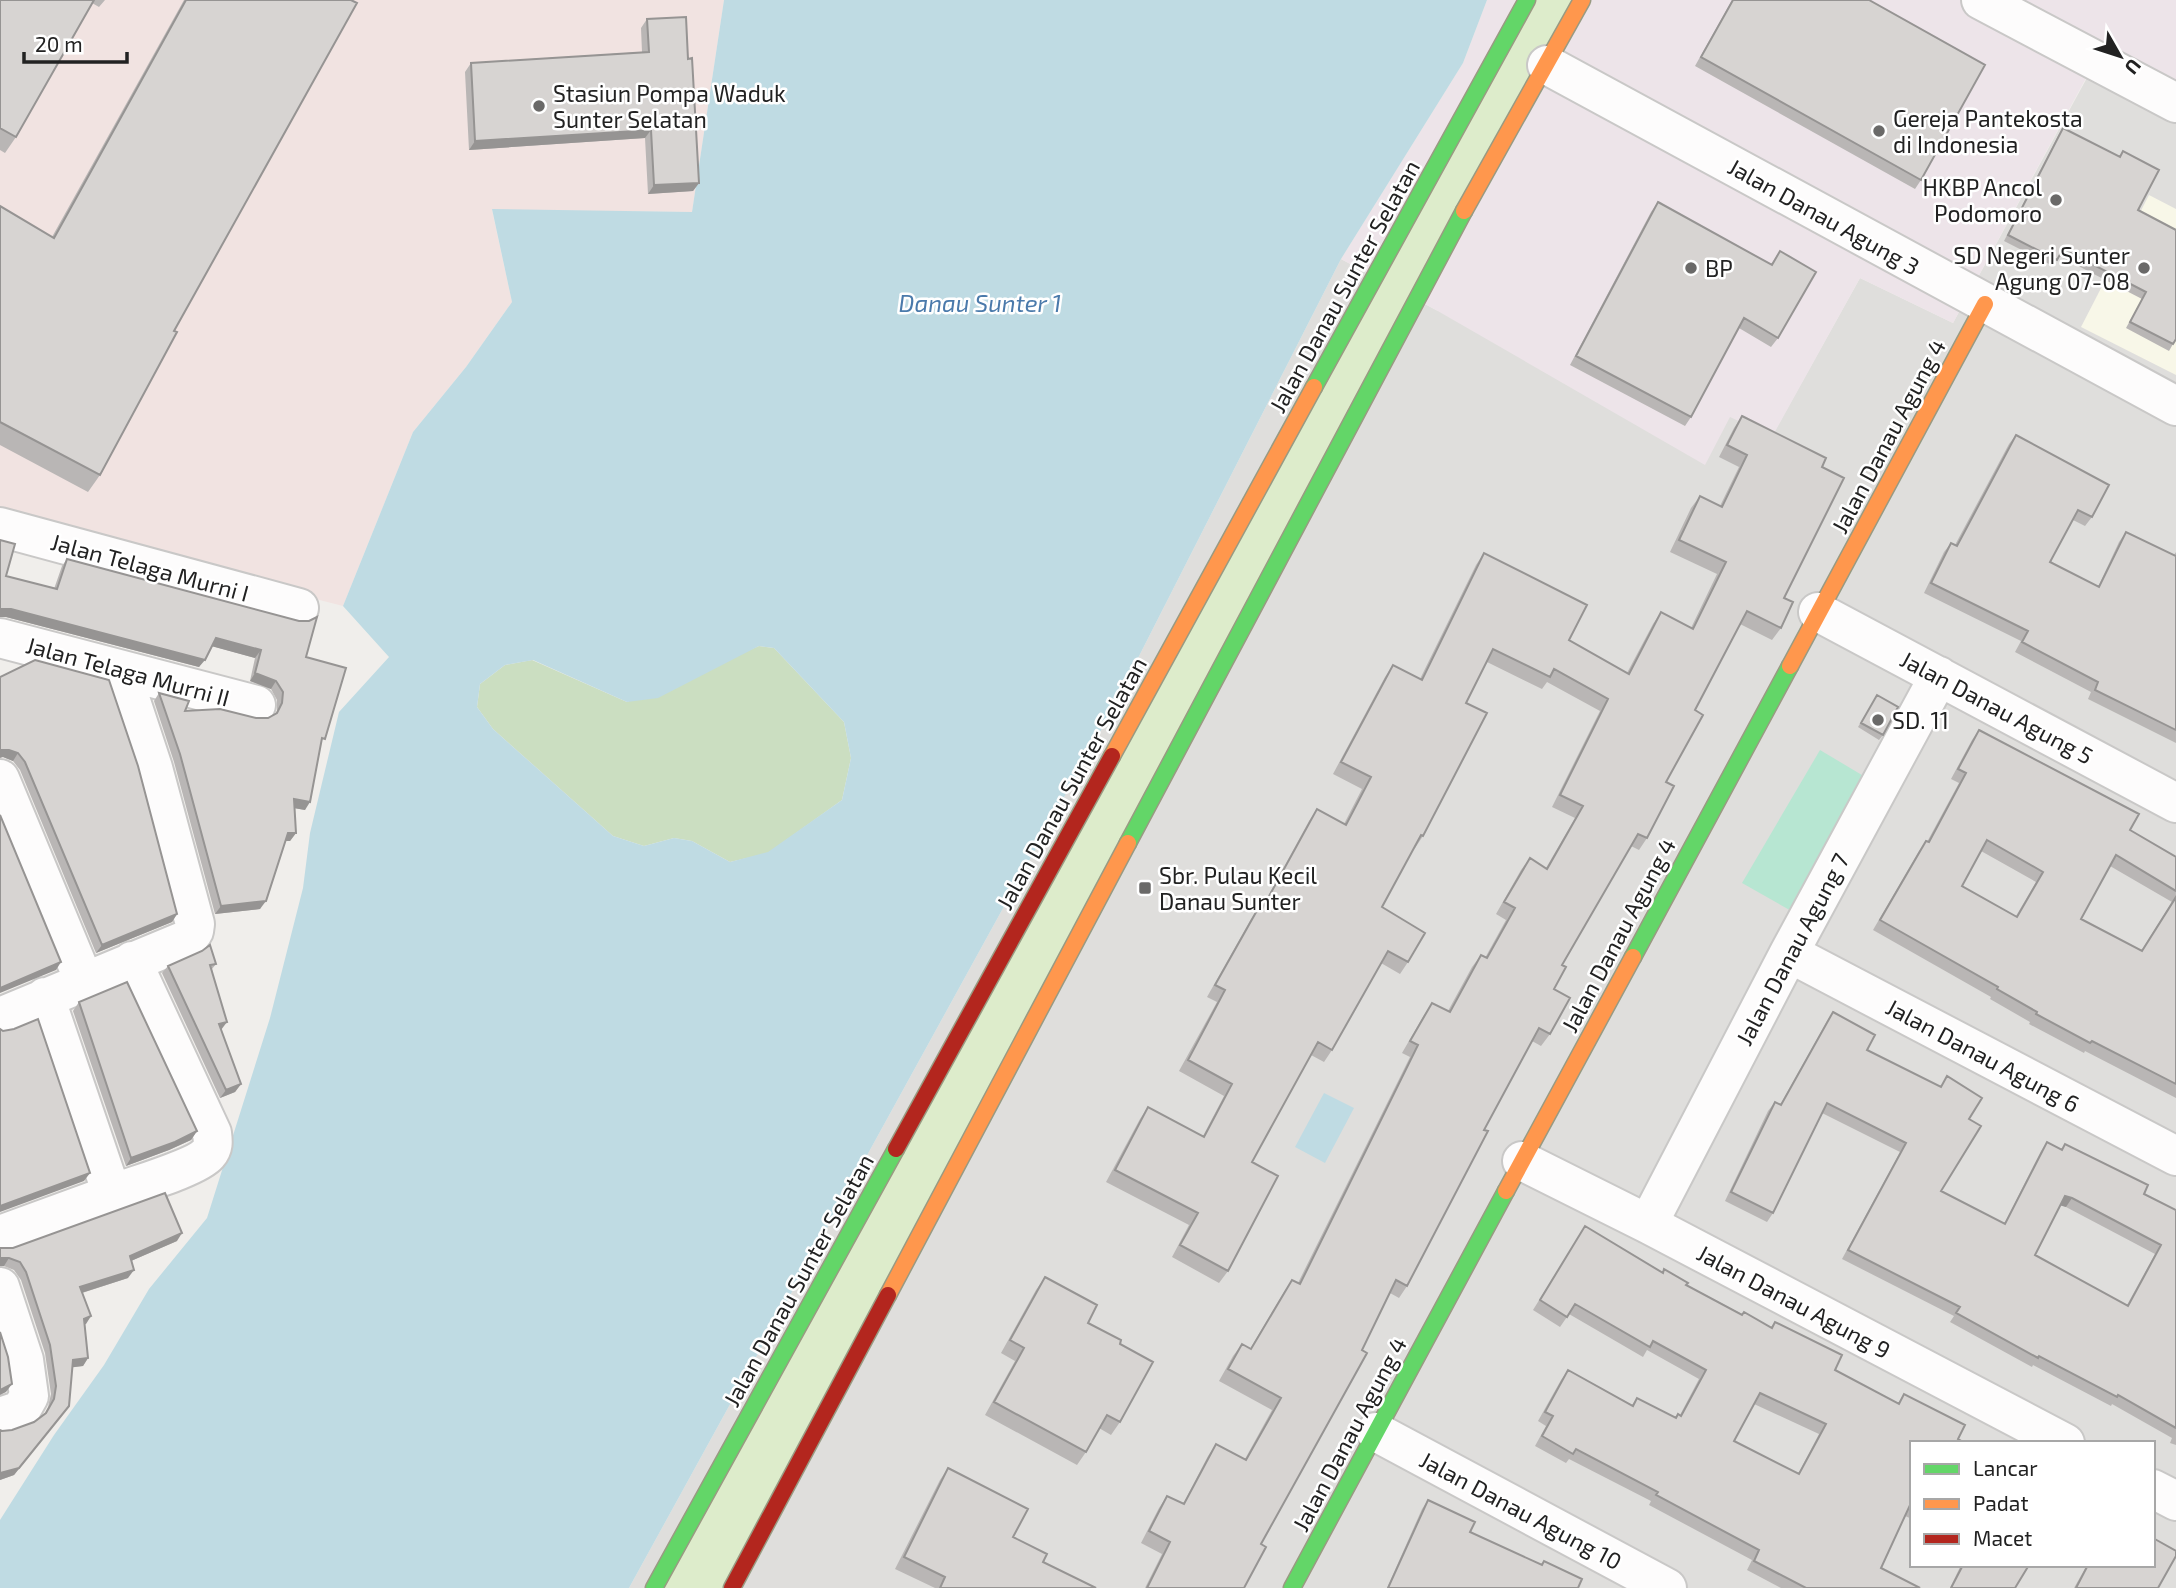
<svg xmlns="http://www.w3.org/2000/svg" width="2176" height="1588" font-family="'Exo 2',sans-serif">
	<style>
		.residential { fill: #dfdedc; fill-rule: evenodd }
		.commercial { fill: #f1e3e1 }
		.industrial { fill: #ede4e9 }
		.education { fill: #f8f7e8 }
		.grass { fill: #ddeccb }
		.forest { fill: #cbdec1 }
		.pitch { fill: #b7e6d2 }
		.water { fill: #bfdbe3; fill-rule: evenodd }
		.lines { fill: none; stroke-linecap: round; stroke-linejoin: round }
		.street-casing { stroke: #c9c8c7; stroke-width: 42 }
		.fast-casing { stroke: #999a82; stroke-width: 19 }
		.slow-casing { stroke: #999a82; stroke-width: 19 }
		.jam-casing { stroke: #999a82; stroke-width: 19 }
		.street { stroke: #fdfcfc; stroke-width: 38 }
		.fast { stroke: #63d668; stroke-width: 16 }
		.slow { stroke: #ff974d; stroke-width: 16 }
		.jam { stroke: #b3261e; stroke-width: 16 }
		.wall { fill: #b9b6b5; fill-rule: evenodd }
		.shaded-wall { fill: #969493 }
		.building { fill: #d7d4d2; stroke: #969493; stroke-width: 2; fill-rule: evenodd }
		.poi-dot { fill: #6a6968; stroke: #fff; stroke-width: 2.5 }
		.labels { text-anchor: middle; dominant-baseline: central; stroke-width: 5; stroke-linejoin: round; paint-order: stroke }
		.poi-label { font-size: 23px; fill: #222; stroke: #fff; text-anchor: start }
		.street-label { font-size: 23px; fill: #222; stroke: #fff }
		.water-label { font-size: 24px; font-style: italic; fill: #4a7aab; stroke: #fff }
	</style>
	<rect width="100%" height="100%" fill="#f0eeeb"/>
	<path class="residential" d="M2106 43 2176 80V1588H629L1106 721 1341 259 1436 310 1730 416 1772 436 1860 278 1953 323ZM1912 1443H2153V1565H1912Z"/>
	<path class="commercial" d="M0 0H724L692 212 492 210 512 302 466 367 413 432 343 606 0 518Z"/>
	<path class="industrial" d="M1487 0H2176V80L2105 43 1953 323 1860 278 1772 437 1730 417 1705 465 1436 310 1341 259 1463 63Z"/>
	<path class="education" d="M2149 195 2176 209V375L2081 327Z"/>
	<path class="grass" d="M1527 0H1585L732 1588H655Z"/>
	<path class="forest" d="M759 646 774 648 844 722 851 758 842 800 768 853 730 862 692 841 674 838 644 846 613 836 493 729 477 707 480 684 505 665 532 660 627 702Z"/>
	<path class="pitch" d="M1820 750 1872 781 1795 913 1742 883Z"/>
	<path class="water" d="M724 0H1487L1463 63 1341 259 1106 721 629 1588H0V1520L54 1435 104 1365 149 1289 207 1218 270 1018 303 888 310 833 339 712 389 657 343 606 413 432 466 367 512 302 492 209 692 212ZM759 646 774 648 844 722 851 758 842 800 768 852 730 862 692 841 674 838 644 846 613 836 493 729 477 707 480 684 505 665 533 660 627 702 658 698Z
		M1324 1093 1354 1108 1325 1163 1295 1147Z"/>
	<g class="lines">
		<g class="street-casing">
			<path id="street" d="M1981 0 2176 103
				M1547 65 2176 406
				M0 527 299 608
				M1818 612 2176 803
				M0 638 256 705
				M0 779 84 981
				M1789 953 2176 1156
				M0 1017 188 939 194 931 195 924 153 768 121 671
				M1522 1161 1648 1224 2065 1443
				M112 1194C132 1186 196 1168 208 1154 214 1147 213 1141 212 1133L132 961
				M1648 1224 1789 953 1939 676
				M0 1235 112 1194 45 997
				M0 1287 24 1360 29 1396 21 1410 0 1417
				M1376 1432 1667 1588
				M2153 1489 2176 1501"/>
		</g>
		<g class="fast-casing">
			<path id="fast" d="M1314 387 1527 0
				M1128 843 1464 211
				M1633 957 1790 666
				M654 1588 896 1149
				M1292 1588 1506 1191"/>
		</g>
		<g class="slow-casing">
			<path id="slow" d="M1464 211 1582 0
				M1790 666 1985 304
				M1112 756 1314 387
				M1506 1191 1633 957
				M888 1295 1128 843"/>
		</g>
		<g class="jam-casing">
			<path id="jam" d="M896 1149 1112 756
				M732 1588 888 1295"/>
		</g>
		<use href="#street" class="street"/>
		<use href="#fast" class="fast"/>
		<use href="#slow" class="slow"/>
		<use href="#jam" class="jam"/>
	</g>
	<path class="wall" d="M0 0H105L99 7 92 3 16 137 5 153 0 150Z
		M184 0H351L174 331 100 475 88 492 0 445V206L52 237Z
		M1732 0H1869L1921 180 1915 189 1695 66Z
		M647 19 688 59 699 183 693 191 648 194 645 138 469 150 465 72 471 63 642 52 641 28Z
		M2063 128 2119 157 2123 151 2173 344 2169 351 2126 328 2142 299 2059 256 2053 266 2004 241 2059 134Z
		M1658 202 1771 264 1780 251 1778 338 1771 347 1739 328 1691 417 1685 426 1570 365 1651 212Z
		M1742 416 1822 467 1784 598 1781 628 1772 640 1740 624 1695 710 1666 782 1647 838 1639 850 1631 846 1562 965 1554 989 1550 1034 1541 1046 1532 1041 1484 1130 1407 1286 1399 1298 1390 1293 1261 1544 1244 1588H1145L1162 1554 1141 1543 1159 1508 1167 1496 1183 1504 1208 1456 1216 1444 1245 1459 1272 1410 1219 1381 1233 1356 1242 1344 1250 1349 1284 1292 1292 1280 1298 1283 1410 1057 1402 1053 1424 1015 1432 1003 1448 1011 1472 967 1481 955 1485 958 1506 920 1496 914 1521 870 1530 858 1546 868 1575 818 1552 807 1600 711 1547 682 1542 689 1487 662 1466 703 1423 836 1415 848H1414L1382 907 1408 962 1400 974 1381 963 1332 1050 1324 1062 1311 1055 1252 1162 1228 1271 1219 1283 1172 1257 1189 1225 1106 1182 1140 1119 1148 1107 1203 1136 1224 1096 1179 1071 1217 1002 1207 997 1251 919 1259 907 1261 909 1309 821 1317 809 1344 824 1362 789 1333 774 1385 677 1393 665 1420 679 1476 565 1484 553 1569 640 1627 673 1653 624 1661 612 1691 628 1717 574 1670 552 1691 508 1700 496 1720 506 1739 467 1719 457 1734 428Z
		M2016 435 2092 517 2085 526 2073 520 2050 562 2098 587 2119 542 2126 532 2174 555 2176 552V743L2088 699 2091 692 2015 652 2021 641 1924 593 1944 552 1951 543 1955 545 2009 444Z
		M0 540 6 576 54 589 62 566 67 559 306 657 321 745 305 810 294 808 296 833 290 841H285L260 909 215 914 174 762 154 701 159 693 185 711 256 718H268L275 714 277 711V700L271 689 250 681 255 658 212 646 199 667 6 617H0Z
		M0 677 177 914 172 922 96 953 20 770 13 761 3 757Z
		M1877 695 1883 735 1879 740 1858 727Z
		M1979 730 2130 830 2176 857V1098L2085 1051 2084 1053 2029 1024 2030 1022 1990 999 1991 997 1873 930 1919 851 1926 841 1927 842 1959 783 1951 779 1972 740ZM1981 851 2036 882 2016 916 1962 886ZM2110 866 2172 902 2141 951 2081 919Z
		M216 964 212 969 221 1030 241 1084 235 1092 220 1098 162 973 168 966Z
		M79 1002 197 1131 191 1140 169 1150 126 1166 73 1011Z
		M1833 1012 1867 1050 1969 1119 1941 1191 2004 1224 2041 1151 2047 1142 2062 1150 2065 1144 2144 1194 2176 1210V1445L2170 1443 2172 1438 2112 1404 2111 1406 2033 1365 2032 1367 1950 1322 1954 1316 1842 1259 1900 1152 1822 1113 1773 1213 1767 1222 1725 1201 1768 1111 1775 1102 1780 1105 1827 1021ZM2060 1205 2066 1207 2155 1254 2127 1305 2035 1255Z
		M1585 1226 1662 1272 1742 1314 1771 1327 1775 1322 1835 1370 1898 1403 1904 1394 1912 1443V1519L1905 1516 1881 1568 1920 1588H1781L1747 1570 1752 1560 1649 1505 1651 1501 1569 1459 1566 1463 1535 1446 1546 1426 1538 1421 1561 1380 1568 1370 1632 1405 1637 1398 1676 1418 1680 1415 1699 1379 1647 1350 1643 1357 1569 1314 1560 1327 1533 1310ZM1754 1404 1819 1434 1798 1474 1734 1441Z
		M177 1241 131 1261 128 1278 82 1293 91 1316 85 1324 88 1358 83 1366 72 1367 69 1406 14 1475 0 1480V1430L2 1431 12 1430 34 1422 44 1415 48 1407 51 1394 45 1353 21 1280 14 1270 4 1266H0V1248Z
		M1045 1277 1088 1323 1120 1344V1422L1111 1435 1099 1428 1086 1452 1077 1465 985 1415 1015 1361 1001 1353 1036 1290Z
		M948 1468 1013 1537 1043 1562 1096 1588H935L895 1569 940 1480Z
		M1428 1500 1470 1532 1541 1565 1544 1561 1578 1588H1387L1422 1509Z
		M1961 1565H2029L2015 1588H1950Z
		M2087 1565H2153L2158 1588H2074Z"/>
	<path class="shaded-wall" d="M651 130 645 138 469 150 475 141Z
		M699 183 693 191 648 194 654 185Z
		M0 609H11L205 660 199 667 6 617H0Z
		M216 638 261 650 255 658 211 646Z
		M255 673 276 681 271 689 250 681Z
		M0 750H9L18 753 13 761 3 757 0 758Z
		M294 799 310 802 305 810 288 807Z
		M288 833H296L290 841H282Z
		M266 901 260 909 215 914 221 906Z
		M177 914 172 922 96 953 102 945Z
		M61 962 56 970 0 993V988Z
		M227 1022 221 1030 219 1024Z
		M241 1084 235 1092 220 1098 226 1090Z
		M197 1131 191 1140 169 1150 126 1166 131 1158Z
		M90 1173 84 1181 0 1212V1206Z
		M2065 1196 2072 1198 2066 1207 2059 1205Z
		M182 1233 177 1241 124 1264 130 1256Z
		M0 1258H9L4 1266H0Z
		M134 1270 128 1278 75 1295 80 1287Z
		M91 1316 86 1324 79 1326 84 1319Z
		M88 1358 83 1366 67 1368 73 1360Z
		M12 1384 6 1392 0 1395V1390Z
		M69 1406 14 1475 0 1480V1473Z"/>
	<path class="building" d="M0 0H94L16 137 0 128Z
		M186 0H351L357 3 174 331 177 332 100 475 0 422V206L54 238Z
		M1733 0H1869L1985 65 1921 180 1701 57Z
		M686 17 688 59 692 58 699 183 654 185 651 130 475 141 471 63 649 52 647 19Z
		M2063 128 2120 157 2123 151 2159 170 2138 210 2176 230V339L2173 344 2130 322 2146 292 2063 249 2057 260 2008 235Z
		M1658 202 1772 265 1780 251 1816 272 1778 338 1744 318 1691 417 1576 356Z
		M1742 416 1826 458 1822 467 1844 478 1784 598 1793 602 1781 628 1747 611 1695 710 1703 715 1666 782 1674 786 1647 838 1638 834 1562 965 1566 967 1554 989 1570 998 1550 1034 1539 1028 1484 1130 1488 1131 1407 1286 1396 1280 1362 1350 1367 1353 1261 1544 1266 1547 1244 1588H1147L1170 1542 1149 1531 1167 1496 1184 1504 1216 1444 1246 1460 1281 1398 1228 1369 1242 1344 1251 1349 1292 1280 1300 1284 1418 1045 1410 1041 1432 1003 1450 1012 1481 955 1487 958 1515 908 1504 902 1530 858 1547 869 1583 806 1560 795 1608 699 1554 669 1550 677 1493 649 1466 703 1487 713 1423 836 1421 835 1382 907 1425 933 1408 962 1388 951 1332 1050 1318 1042 1252 1162 1278 1176 1228 1271 1180 1245 1198 1213 1115 1170 1148 1107 1204 1137 1232 1084 1188 1060 1225 990 1215 985 1259 907 1262 909 1317 809 1346 825 1371 777 1341 762 1393 665 1422 680 1484 553 1587 605 1569 640 1629 674 1661 612 1693 629 1726 562 1679 540 1700 496 1722 507 1747 455 1727 445Z
		M2016 435 2109 485 2092 517 2078 510 2050 562 2099 587 2126 532 2176 556V730L2095 690 2098 682 2022 642 2028 631 1931 583 1951 543 1957 546Z
		M0 540 15 544 6 576 57 589 67 559 299 621H309L317 617 306 657 346 668 325 739 322 738 310 802 294 799 296 833H288L266 901 221 906 180 754 159 693 189 701 185 711 220 709 256 718H268L277 713 282 703 283 692 276 681 255 673 261 650 216 638 205 660 11 609H0Z
		M35 660 109 680 138 766 177 914 102 945 25 762 18 753 9 750H0V677Z
		M1877 695 1898 707 1883 735 1861 723Z
		M1979 730 2139 814 2130 830 2176 857V891L2116 855 2081 919 2142 951 2176 897V1084L2092 1041 2090 1043 2036 1014 2037 1012 1997 989 1998 987 1880 920 1926 841 1929 842 1966 773 1958 769ZM1987 840 2043 872 2017 917 1962 886Z
		M0 815 61 962 0 988Z
		M210 945 216 964 210 965 227 1022 219 1024 241 1084 226 1090 168 966 202 951Z
		M127 982 197 1131 175 1142 131 1158 79 1002Z
		M1833 1012 1875 1035 1867 1050 1941 1087 1947 1076 1982 1098 1969 1119 1981 1126 1941 1191 2005 1224 2047 1142 2062 1150 2065 1144 2148 1185 2144 1194 2176 1210V1428L2118 1395 2117 1397 2039 1356 2038 1358 1956 1313 1960 1307 1848 1250 1906 1143 1827 1103 1773 1213 1731 1192 1775 1102 1781 1105ZM2065 1196 2072 1198 2161 1245 2128 1306 2035 1255Z
		M38 1019 90 1173 0 1206V1029L3 1031 14 1029Z
		M165 1193 182 1233 130 1256 134 1270 80 1287 91 1316 84 1319 88 1358 73 1360 69 1406 19 1468 0 1473V1430L2 1431 12 1430 34 1422 46 1413 54 1399 56 1386 50 1345 26 1272 20 1262 9 1258H0V1248H13Z
		M1585 1226 1663 1273 1664 1269 1688 1283 1686 1285 1742 1315 1744 1312 1772 1328 1775 1322 1842 1355 1835 1370 1899 1404 1904 1394 1965 1425 1958 1439 1965 1443H1912V1506L1910 1505 1881 1568 1920 1588H1806L1754 1561 1759 1550 1656 1495 1658 1492 1576 1449 1573 1454 1542 1436 1553 1416 1545 1412 1568 1370 1633 1406 1637 1398 1676 1418 1678 1414 1681 1416 1706 1370 1653 1341 1650 1347 1575 1304 1567 1317 1540 1300ZM1760 1393 1826 1424 1799 1474 1734 1441Z
		M1045 1277 1097 1305 1088 1323 1121 1340 1120 1344 1153 1362 1120 1422 1107 1415 1086 1452 994 1402 1024 1348 1010 1340Z
		M0 1332 8 1357 12 1384 0 1390Z
		M948 1468 1028 1509 1013 1537 1047 1554 1043 1562 1096 1588H940L945 1577 904 1557Z
		M1428 1500 1475 1522 1470 1532 1542 1565 1544 1561 1582 1579 1578 1588H1388Z
		M2153 1538 2176 1551V1556L2158 1588H2076L2088 1565H2153Z
		M1963 1565H2029L2015 1588H1951Z"/>
	<g class="poi-dot">
		<circle cx="539" cy="106" r="7"/>
		<circle cx="1879" cy="131" r="7"/>
		<circle cx="2056" cy="200" r="7"/>
		<circle cx="1691" cy="268" r="7"/>
		<circle cx="2144" cy="268" r="7"/>
		<circle cx="1878" cy="720" r="7"/>
		<rect x="1138" y="881" width="14" height="14" rx="3.5"/>
	</g>
	<g class="labels">
		<g class="poi-label">
			<text x="553" y="93">Stasiun Pompa Waduk<tspan x="553" dy="26">Sunter Selatan</tspan></text>
			<text x="1893" y="118">Gereja Pantekosta<tspan x="1893" dy="26">di Indonesia</tspan></text>
			<text x="2042" y="187" text-anchor="end">HKBP Ancol<tspan x="2042" dy="26">Podomoro</tspan></text>
			<text x="2130" y="255" text-anchor="end">SD Negeri Sunter<tspan x="2130" dy="26">Agung 07-08</tspan></text>
			<text x="1705" y="268">BP</text>
			<text x="1892" y="720">SD. 11</text>
			<text x="1159" y="875">Sbr. Pulau Kecil<tspan x="1159" dy="26">Danau Sunter</tspan></text>
		</g>
		<g class="street-label">
			<text transform="translate(1824 216) rotate(29)">Jalan Danau Agung 3</text>
			<text transform="translate(1344 286) rotate(-61)">Jalan Danau Sunter Selatan</text>
			<text transform="translate(1888 436) rotate(-62)">Jalan Danau Agung 4</text>
			<text transform="translate(150 567) rotate(15)">Jalan Telaga Murni I</text>
			<text transform="translate(128 671) rotate(15)">Jalan Telaga Murni II</text>
			<text transform="translate(1997 707) rotate(28)">Jalan Danau Agung 5</text>
			<text transform="translate(1071 783) rotate(-61)">Jalan Danau Sunter Selatan</text>
			<text transform="translate(1618 935) rotate(-62)">Jalan Danau Agung 4</text>
			<text transform="translate(1792 949) rotate(-62)">Jalan Danau Agung 7</text>
			<text transform="translate(1983 1055) rotate(28)">Jalan Danau Agung 6</text>
			<text transform="translate(798 1280) rotate(-61)">Jalan Danau Sunter Selatan</text>
			<text transform="translate(1794 1301) rotate(28)">Jalan Danau Agung 9</text>
			<text transform="translate(1349 1434) rotate(-62)">Jalan Danau Agung 4</text>
			<text transform="translate(1521 1510) rotate(28)">Jalan Danau Agung 10</text>
		</g>
		<g class="water-label">
			<text x="980" y="302">Danau Sunter 1</text>
		</g>
	</g>
	<rect x="1910" y="1441" width="245" height="126" fill="#ffffff" stroke="#a7a7a7" stroke-width="2"/>
	<rect x="1924" y="1464" width="35" height="10" fill="#63d668" stroke="#a7a7a7" stroke-width="2"/>
	<text x="1973" y="1476" font-size="21" fill="#222222">Lancar</text>
	<rect x="1924" y="1499" width="35" height="10" fill="#ff974d" stroke="#a7a7a7" stroke-width="2"/>
	<text x="1973" y="1511" font-size="21" fill="#222222">Padat</text>
	<rect x="1924" y="1534" width="35" height="10" fill="#b3261e" stroke="#a7a7a7" stroke-width="2"/>
	<text x="1973" y="1546" font-size="21" fill="#222222">Macet</text>
	<g transform="translate(2120 56) rotate(129)" stroke="#ffffff" stroke-width="5" paint-order="stroke">
	<path d="M0-5L12 26L0 18L-12 26Z" fill="#222222"/>
	<text y="-10" font-size="19" font-weight="bold" text-anchor="middle" fill="#222222">U</text>
	</g>
	<path d="M24 52v10h103v-10" fill="none" stroke="#222222" stroke-width="3.5"/>
	<text x="35" y="52" font-size="21" fill="#222222" stroke="#ffffff" stroke-width="5" paint-order="stroke">20 m</text>
</svg>
